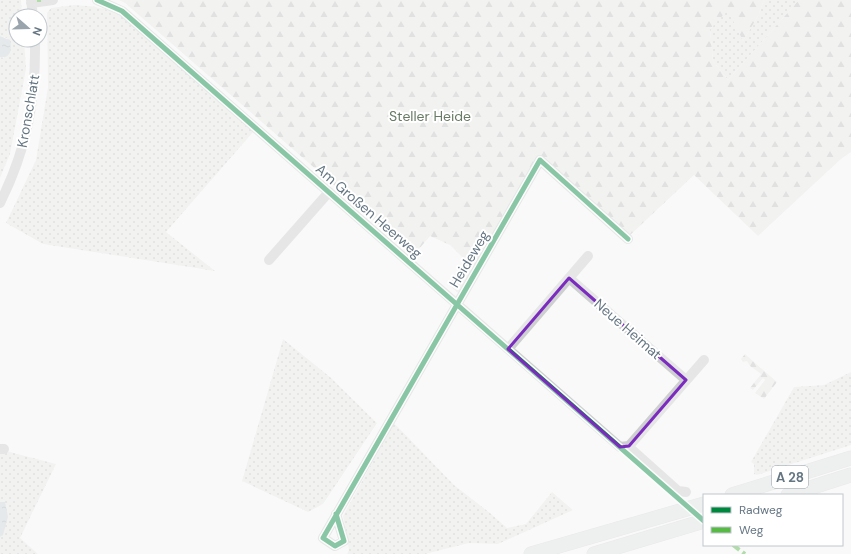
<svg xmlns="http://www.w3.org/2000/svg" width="851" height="554" font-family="'DM Sans',sans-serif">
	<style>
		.grass { fill: url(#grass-dots) }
		.forest { fill: url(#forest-firs) }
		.water { fill: url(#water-ripples) }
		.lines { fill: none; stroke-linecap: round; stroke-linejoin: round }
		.highway-casing { stroke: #d5d6d6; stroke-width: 15 }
		.minor { stroke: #cecfd0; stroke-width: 10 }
		.highway { stroke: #e1e2e2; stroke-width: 14 }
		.quiet { stroke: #58b947; stroke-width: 4; stroke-dasharray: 8 4; stroke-linecap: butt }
		.cycleway-casing { stroke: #fff; stroke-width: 8 }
		.cycleway { stroke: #00873e; stroke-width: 5 }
		.marked { fill: none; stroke: #7b2cbf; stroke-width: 3; stroke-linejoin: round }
		.labels { text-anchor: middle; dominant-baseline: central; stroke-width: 4; stroke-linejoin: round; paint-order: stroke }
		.shield { fill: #fff; stroke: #939fa8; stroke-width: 1 }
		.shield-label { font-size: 13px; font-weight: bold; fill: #657683 }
		.street-label { font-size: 14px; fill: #657683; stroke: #fff }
		.park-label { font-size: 14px; fill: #687a64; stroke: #fff }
	</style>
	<defs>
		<pattern id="grass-dots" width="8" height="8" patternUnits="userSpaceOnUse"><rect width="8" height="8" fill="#e8ebe6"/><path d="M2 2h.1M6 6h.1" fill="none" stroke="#c0c3c0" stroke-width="1.8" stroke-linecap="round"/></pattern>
		<pattern id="forest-firs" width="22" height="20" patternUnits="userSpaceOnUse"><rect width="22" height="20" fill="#e8ebe6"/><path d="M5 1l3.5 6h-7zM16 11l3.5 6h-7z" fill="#c0c3c0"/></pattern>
		<pattern id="water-ripples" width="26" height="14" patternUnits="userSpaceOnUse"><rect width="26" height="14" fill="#ced6d9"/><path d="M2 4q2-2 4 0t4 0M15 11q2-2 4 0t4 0" fill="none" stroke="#abb2b5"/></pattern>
	</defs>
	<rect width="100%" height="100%" fill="#f9f9f9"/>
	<path class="grass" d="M0 0H21L22 16H16V40H24L26 69 10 154 0 178V57L4 58 7 38 0 36Z
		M764 0H799L728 80 713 61 710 29 728 9 743 41 758 16Z
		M74 5C93 6 105 7 123 17L254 131 166 232 215 271 43 244 6 223 36 160 48 87 47 13 51 8Z
		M283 339 330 377 377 423 323 504 308 512 242 481Z
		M851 372V445L757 475 754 474V464L751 462 794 387 824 385Z
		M394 423 454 485 490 513 507 528 526 524 552 492 573 510 498 544 469 543 425 554H347L349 550 343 516Z
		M0 451 10 452 56 464 20 538 38 554H0V537L3 535 5 503 0 502Z"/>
	<path class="forest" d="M119 0H764L758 16 743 41 728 10 710 29 713 61 728 80 799 0H851V152L841 159 758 236 694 175 628 237 541 156 458 293 449 285 464 259 450 245 430 236 413 256 334 185 125 3Z
		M745 354 777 382 764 399 755 393 765 380 763 378 753 390 750 388 761 374 750 366 747 361 743 362 741 359Z"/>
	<path class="water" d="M0 36 10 40C12 49 11 59 0 57Z
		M0 502H5L8 517 3 535 0 537Z"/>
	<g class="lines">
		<g class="highway-casing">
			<path id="highway" d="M732 495 851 458
				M788 495 851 475
				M531 554 704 504
				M594 554 704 521"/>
		</g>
		<path class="minor" d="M31 0 33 16
			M97 0 122 11 620 447 629 446 704 360
			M31 3 53 0
			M0 203C27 149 36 100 35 40
			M269 260 329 192
			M569 278 686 380
			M508 349 588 256
			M629 446 631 449 678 491 686 492
			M0 449H4
			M336 514 344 541 335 546 323 538 540 160 628 239"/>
		<use href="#highway" class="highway"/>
		<path class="quiet" d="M39 0V2
			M733 545 745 554"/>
		<g class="cycleway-casing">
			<path id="cycleway" d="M97 0 122 11 704 521
				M336 514 344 541 335 546 323 538 540 160 628 239"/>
		</g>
		<use href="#cycleway" class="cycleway"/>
	</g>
	<path d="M0 0H851V554H0ZM569 278 686 380 629 446 620 447 508 349Z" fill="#f9f9f9" fill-opacity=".55" fill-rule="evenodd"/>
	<path class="marked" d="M569 278 686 380 629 446 620 447 508 349Z"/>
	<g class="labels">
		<rect class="shield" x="772" y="466" width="36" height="22" rx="3"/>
		<g class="shield-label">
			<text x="790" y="477">A 28</text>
		</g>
		<g class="street-label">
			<text transform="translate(28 111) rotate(-80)">Kronschlatt</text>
			<text transform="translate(369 211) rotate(41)">Am Großen Heerweg</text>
			<text transform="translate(469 259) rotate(-59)">Heideweg</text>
			<text transform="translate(628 329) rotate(41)">Neue Heimat</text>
		</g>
		<g class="park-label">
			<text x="430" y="116">Steller Heide</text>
		</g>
	</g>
	<rect x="703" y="494" width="140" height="52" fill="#ffffff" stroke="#c1c8cd"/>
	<rect x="711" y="507" width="20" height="6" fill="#00873e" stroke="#c1c8cd"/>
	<text x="739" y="514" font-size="12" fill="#657683">Radweg</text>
	<rect x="711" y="527" width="20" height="6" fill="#58b947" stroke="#c1c8cd"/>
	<text x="739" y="534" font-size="12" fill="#657683">Weg</text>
	<g transform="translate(28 28) rotate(110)"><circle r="19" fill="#ffffff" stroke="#c1c8cd"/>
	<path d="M0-3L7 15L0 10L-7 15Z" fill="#99a4ac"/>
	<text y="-6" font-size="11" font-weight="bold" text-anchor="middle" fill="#657683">N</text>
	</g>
</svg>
